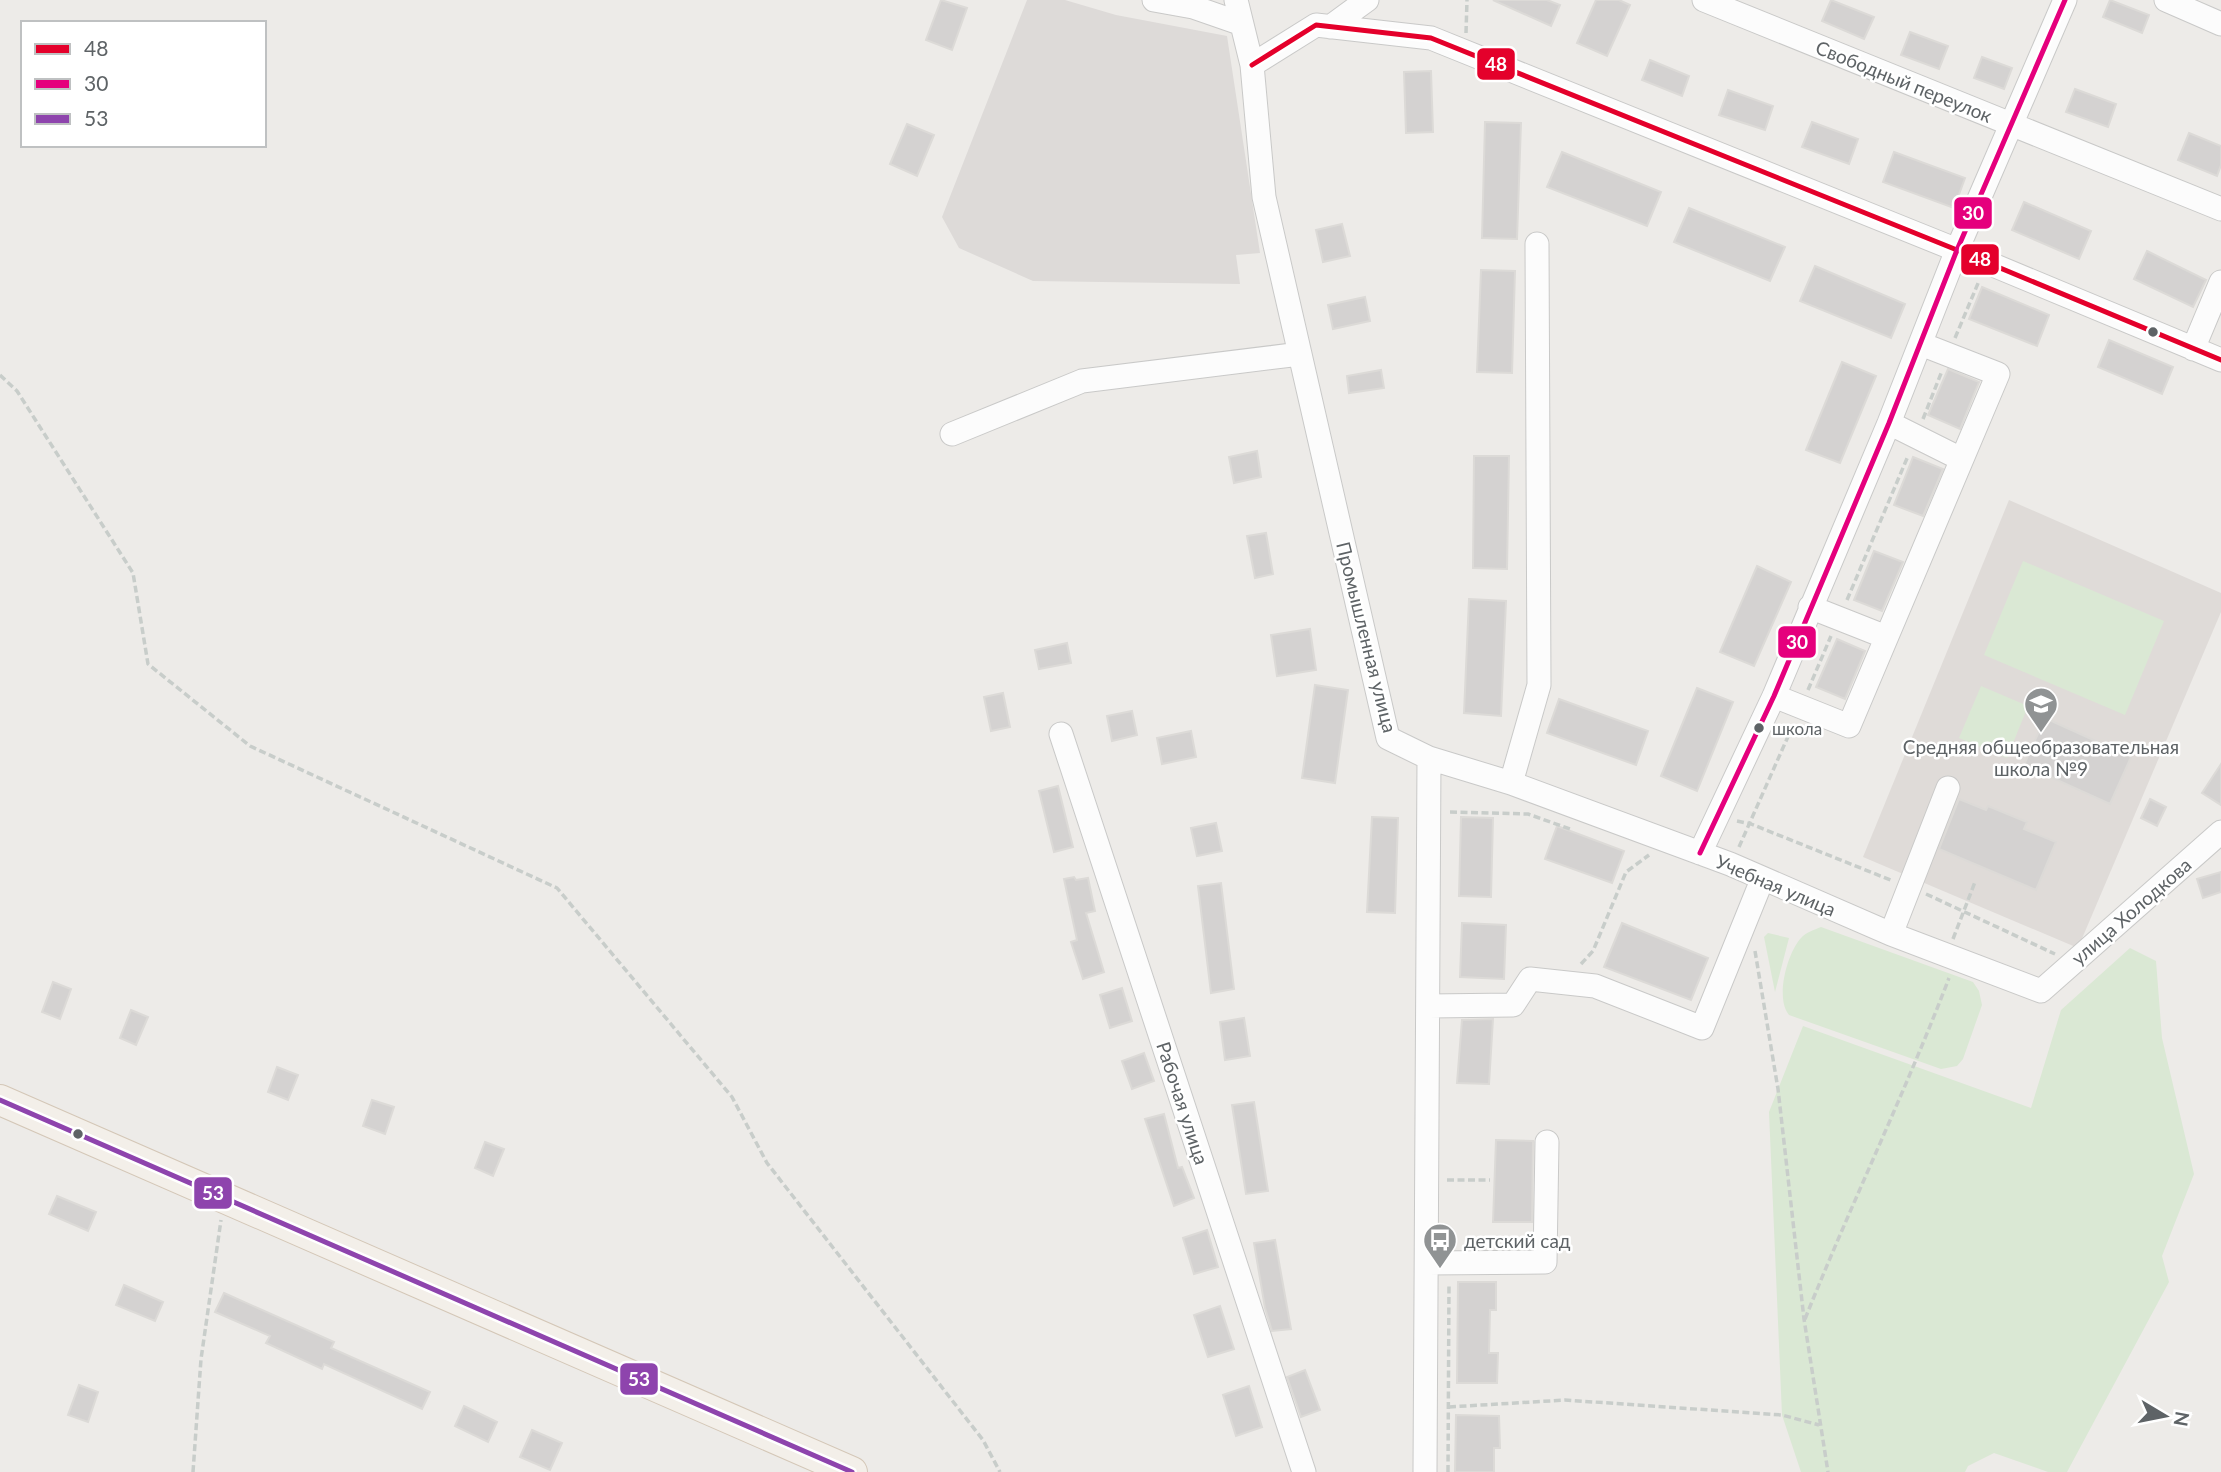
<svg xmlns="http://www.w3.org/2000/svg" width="2221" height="1472" font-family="Lato,sans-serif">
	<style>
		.industrial { fill: #dddad8 }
		.education { fill: #dfdbd8 }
		.green { fill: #dae8d4 }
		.building { fill: #d4d2d1; stroke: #dcdad7; stroke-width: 2 }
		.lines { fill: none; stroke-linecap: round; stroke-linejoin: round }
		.minor-casing { stroke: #c9c9c8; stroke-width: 25 }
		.major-casing { stroke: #d4c7b7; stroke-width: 32 }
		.path { stroke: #c8cdca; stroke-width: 3.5; stroke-dasharray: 7 3.5; stroke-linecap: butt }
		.minor { stroke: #fcfcfc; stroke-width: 23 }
		.major { stroke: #f3efe9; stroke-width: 30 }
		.bus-1-casing { stroke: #fff; stroke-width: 10 }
		.bus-2-casing { stroke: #fff; stroke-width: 10 }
		.bus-3-casing { stroke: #fff; stroke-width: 10 }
		.bus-1 { stroke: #e4002b; stroke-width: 5 }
		.bus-2 { stroke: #e5007d; stroke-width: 5 }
		.bus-3 { stroke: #8e44ad; stroke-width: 5 }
		.bus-dot { fill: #5e6366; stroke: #fff; stroke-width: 2.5 }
		.labels { text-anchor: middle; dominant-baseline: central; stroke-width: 5; stroke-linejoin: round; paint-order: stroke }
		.bus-label { font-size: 17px; fill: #5e6366; stroke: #fff; text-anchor: start }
		.street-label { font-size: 19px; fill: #5e6366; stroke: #fff }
		.poi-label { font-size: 19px; fill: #5e6366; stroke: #fff }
		.line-badge { stroke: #fff; stroke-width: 2.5 }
		.badge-label { font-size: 19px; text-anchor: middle; font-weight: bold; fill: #fff }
	</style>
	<rect width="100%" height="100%" fill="#edebe8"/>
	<path class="industrial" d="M1027 0H1065L1116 15 1227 36 1260 253 1236 255 1240 284 1033 281 959 248 942 217Z"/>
	<path class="education" d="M2009 500 2221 593V612L2078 948 1863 857Z"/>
	<path class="green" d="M2023 561 2164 621 2125 715 1984 655Z
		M1981 686 2028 706 2007 758 1959 738Z
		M1821 927 1973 982 1979 991 1982 1005 1963 1059 1957 1066 1941 1069 1789 1015C1775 999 1787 953 1801 938 1806 932 1814 930 1821 927Z
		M1768 933 1789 938 1775 992 1764 937Z
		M2130 948 2156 961 2162 1038 2194 1174 2162 1256 2169 1282 2067 1472H2048L1994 1453 1968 1466 1965 1472H1801L1782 1415 1769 1112 1803 1026 2031 1108 2061 1010Z"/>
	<path class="building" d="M941 0 967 8 952 50 926 40Z
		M1493 0H1547L1560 5 1551 26Z
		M1596 0H1619L1630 5 1607 56 1577 43Z
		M1831 0 1874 17 1864 39 1822 21Z
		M2110 0 2149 15 2142 33 2103 17Z
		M1910 32 1948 46 1939 69 1901 55Z
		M1982 57 2012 68 2004 89 1974 78Z
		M1650 60 1689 76 1682 96 1642 80Z
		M1431 71 1433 132 1406 133 1404 72Z
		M2075 89 2116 104 2108 127 2066 112Z
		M1728 90 1773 106 1765 130 1719 115Z
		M1485 122 1521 123 1517 239 1482 238Z
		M1812 122 1858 139 1849 164 1802 147Z
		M907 124 934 135 917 176 890 164Z
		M2189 133 2221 146V165L2217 176 2178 160Z
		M1562 152 1661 192 1647 226 1547 187Z
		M1894 152 1965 178 1954 208 1883 182Z
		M2024 202 2091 231 2079 259 2012 230Z
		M1689 208 1785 247 1770 281 1674 242Z
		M1342 224 1350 256 1323 262 1316 230Z
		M2147 251 2206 280 2193 307 2134 279Z
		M1815 266 1905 304 1891 338 1800 301Z
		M1481 270 1515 271 1512 373 1477 372Z
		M1982 287 2049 315 2037 346 1969 319Z
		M1365 297 1370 321 1333 329 1328 305Z
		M2109 340 2173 367 2162 394 2098 367Z
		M1842 362 1876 376 1840 463 1806 450Z
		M1948 369 1979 382 1960 429 1928 415Z
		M1381 370 1384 388 1349 393 1347 376Z
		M1257 451 1261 477 1234 483 1229 457Z
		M1474 456H1509L1507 569 1473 568Z
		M1913 457 1943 469 1923 516 1894 505Z
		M1266 533 1273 574 1255 578 1247 536Z
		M1874 551 1903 562 1882 611 1854 600Z
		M1757 566 1791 582 1754 666 1720 652Z
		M1469 599 1506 601 1501 716 1464 713Z
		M1310 629 1316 670 1277 676 1271 635Z
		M1837 639 1865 651 1845 699 1816 687Z
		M1067 643 1071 663 1039 669 1035 650Z
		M1315 685 1348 690 1335 783 1302 778Z
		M1697 688 1733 702 1697 791 1661 776Z
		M1003 693 1010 727 991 731 984 697Z
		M1559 699 1648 731 1636 765 1547 733Z
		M1132 711 1137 735 1112 741 1107 716Z
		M2045 718 2131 757 2110 804 2024 765Z
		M1191 731 1196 757 1162 764 1157 738Z
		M2221 764V805L2202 793Z
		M1058 786 1073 847 1054 852 1039 791Z
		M1959 799 1986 810 1988 806 2027 822 2024 829 2056 842 2036 890 1939 849Z
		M2150 799 2166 807 2157 826 2141 818Z
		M1372 817 1398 818 1395 913 1367 912Z
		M1461 817 1493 818 1491 897 1459 896Z
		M1216 823 1222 851 1197 856 1191 828Z
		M1557 826 1624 851 1612 883 1545 859Z
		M2221 872V892L2203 898 2197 879Z
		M1074 877 1076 880 1088 878 1095 911 1086 913 1104 972 1083 979 1071 942 1077 940 1064 879Z
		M1221 883 1234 989 1211 993 1198 886Z
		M1462 923 1506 925 1504 979 1460 977Z
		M1622 923 1708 958 1691 1000 1604 967Z
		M53 982 71 989 60 1019 42 1012Z
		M1122 988 1132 1021 1110 1028 1100 995Z
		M131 1010 148 1017 136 1045 120 1038Z
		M1244 1018 1250 1056 1225 1060 1220 1022Z
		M1493 1019 1489 1084 1457 1083 1462 1020Z
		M1144 1053 1154 1081 1132 1089 1122 1061Z
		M277 1067 298 1075 288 1100 268 1092Z
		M372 1100 394 1107 385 1134 363 1126Z
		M1254 1102 1268 1191 1246 1194 1232 1105Z
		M1164 1114 1178 1168 1182 1167 1194 1198 1174 1206 1145 1119Z
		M1496 1140 1533 1141 1532 1222H1493Z
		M485 1142 504 1149 493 1176 475 1168Z
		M57 1196 96 1212 88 1231 49 1214Z
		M1207 1230 1218 1267 1194 1274 1183 1238Z
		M1275 1240 1291 1329 1272 1331 1265 1308 1254 1243Z
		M1458 1282H1496V1310H1490L1489 1353H1498L1497 1383H1457Z
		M124 1285 163 1302 155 1321 116 1305Z
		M224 1293 334 1342 331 1348 430 1392 422 1409 324 1364 322 1369 266 1343 270 1336 215 1312Z
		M1220 1306 1234 1349 1208 1357 1194 1315Z
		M1305 1370 1320 1410 1301 1417 1287 1377Z
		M79 1385 98 1392 88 1422 68 1415Z
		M1249 1386 1262 1427 1236 1436 1223 1395Z
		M464 1406 497 1422 488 1442 455 1426Z
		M1456 1415 1499 1416 1500 1448H1494V1472H1455Z
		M532 1430 562 1443 550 1470 520 1457Z"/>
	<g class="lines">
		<g class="minor-casing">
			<path id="minor" d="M1154 0 1193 7 1242 24
				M1236 0 1252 65 1264 197 1388 738 1429 758 1511 783 1730 864 1891 934 2041 991 2221 832
				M1704 0 2221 209
				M2166 0 2221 24
				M1330 27 1367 0
				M1252 65 1316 25 1431 38 1957 250 2221 360
				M2193 349 2221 282
				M1889 423 1961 459
				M952 434 1082 381 1300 354
				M1810 607 1886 637
				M1774 696 1849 726 1998 374 1921 344
				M1061 734 1304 1472
				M1511 783 1539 685 1537 244
				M1700 853 1774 696 1889 423 1957 250 2065 0
				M1891 934 1948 788
				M1429 1006 1513 1005 1530 979 1595 986 1702 1028 1762 880
				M1427 1263 1545 1262 1547 1142
				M1425 1472 1429 758"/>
		</g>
		<g class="major-casing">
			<path id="major" d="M0 1100 852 1472"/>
		</g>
		<path class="path" d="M1466 33 1467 0
			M1955 338 1979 281
			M0 375 17 391 133 573 148 664 250 746 557 888 732 1097 767 1163 983 1440 1000 1472
			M1923 419 1942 371
			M1847 600 1908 456
			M1808 690 1831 636
			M1450 812 1528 814 1570 829
			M1737 821 1751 824 1893 881
			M1739 847 1794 723
			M1926 894 2055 954
			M1953 939 1975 882
			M1755 951 1778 1089 1804 1319 1828 1472
			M1581 964 1593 951 1626 872 1649 855
			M1447 1180H1490
			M1805 1319C1851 1204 1905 1093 1949 978
			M1449 1407 1565 1400 1782 1415 1819 1425
			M193 1472 201 1359 221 1220
			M1448 1472 1449 1283"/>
		<use href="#minor" class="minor"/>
		<use href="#major" class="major"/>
		<g class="bus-1-casing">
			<path id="bus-1" d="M1252 65 1316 25 1431 38 1957 250 2221 360"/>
		</g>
		<g class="bus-2-casing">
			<path id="bus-2" d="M1700 853 1774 696 1889 423 1957 250 2065 0"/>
		</g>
		<g class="bus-3-casing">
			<path id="bus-3" d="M0 1100 852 1472"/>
		</g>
		<use href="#bus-1" class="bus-1"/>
		<use href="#bus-2" class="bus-2"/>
		<use href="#bus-3" class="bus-3"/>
	</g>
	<defs>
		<g id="school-pin" transform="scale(1.75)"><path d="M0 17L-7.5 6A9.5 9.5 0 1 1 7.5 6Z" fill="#909394" stroke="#fff"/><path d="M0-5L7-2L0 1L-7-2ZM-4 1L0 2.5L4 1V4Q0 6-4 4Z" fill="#fff"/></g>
		<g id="bus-pin" transform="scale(1.75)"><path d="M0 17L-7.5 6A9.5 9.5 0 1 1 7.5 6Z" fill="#909394" stroke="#fff"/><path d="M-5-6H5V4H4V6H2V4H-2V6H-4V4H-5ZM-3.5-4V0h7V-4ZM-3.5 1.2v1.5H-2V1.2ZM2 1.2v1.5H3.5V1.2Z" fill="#fff"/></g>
	</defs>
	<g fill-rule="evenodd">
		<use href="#school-pin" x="2041" y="704"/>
		<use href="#bus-pin" x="1440" y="1240"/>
	</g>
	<g class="bus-dot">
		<circle cx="2153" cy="332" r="6"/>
		<circle cx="1759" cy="728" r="6"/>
		<circle cx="78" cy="1134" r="6"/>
	</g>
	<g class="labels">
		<g class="bus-label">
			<text x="1772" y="728">школа</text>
		</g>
		<g class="street-label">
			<text transform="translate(1904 81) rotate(22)">Свободный переулок</text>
			<text transform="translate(1367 637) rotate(76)">Промышленная улица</text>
			<text transform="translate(1776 885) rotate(23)">Учебная улица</text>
			<text transform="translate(2131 911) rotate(-41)">улица Холодкова</text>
			<text transform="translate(1183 1103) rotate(72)">Рабочая улица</text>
		</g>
		<g class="poi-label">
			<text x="2041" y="746">Средняя общеобразовательная<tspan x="2041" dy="22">школа №9</tspan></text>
			<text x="1464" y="1240" text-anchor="start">детский сад</text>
		</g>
	</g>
	<g class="line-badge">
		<rect x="1476" y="47" width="40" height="34" rx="7" fill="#e4002b"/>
		<rect x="1953" y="196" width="40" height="34" rx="7" fill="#e5007d"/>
		<rect x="1960" y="243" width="40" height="33" rx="7" fill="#e4002b"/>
		<rect x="1777" y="625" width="40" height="34" rx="7" fill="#e5007d"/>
		<rect x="193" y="1176" width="40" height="34" rx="7" fill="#8e44ad"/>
		<rect x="619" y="1362" width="40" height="34" rx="7" fill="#8e44ad"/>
	</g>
	<g class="badge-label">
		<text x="1496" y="71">48</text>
		<text x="1973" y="220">30</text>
		<text x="1980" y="266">48</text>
		<text x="1797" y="649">30</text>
		<text x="213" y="1200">53</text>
		<text x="639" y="1386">53</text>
	</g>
	<rect x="21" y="21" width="245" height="126" fill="#ffffff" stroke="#bfc1c2" stroke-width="2"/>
	<rect x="35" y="44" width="35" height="10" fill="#e4002b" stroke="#bfc1c2" stroke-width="2"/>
	<text x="84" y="56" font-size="21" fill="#5e6366">48</text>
	<rect x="35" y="79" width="35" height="10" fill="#e5007d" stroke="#bfc1c2" stroke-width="2"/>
	<text x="84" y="91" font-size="21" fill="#5e6366">30</text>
	<rect x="35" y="114" width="35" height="10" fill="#8e44ad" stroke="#bfc1c2" stroke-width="2"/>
	<text x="84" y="126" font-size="21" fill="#5e6366">53</text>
	<g transform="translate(2165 1416) rotate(100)" stroke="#ffffff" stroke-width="5" paint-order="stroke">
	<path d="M0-5L12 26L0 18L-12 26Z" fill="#5e6366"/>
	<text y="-10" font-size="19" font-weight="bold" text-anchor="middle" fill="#5e6366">N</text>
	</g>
</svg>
